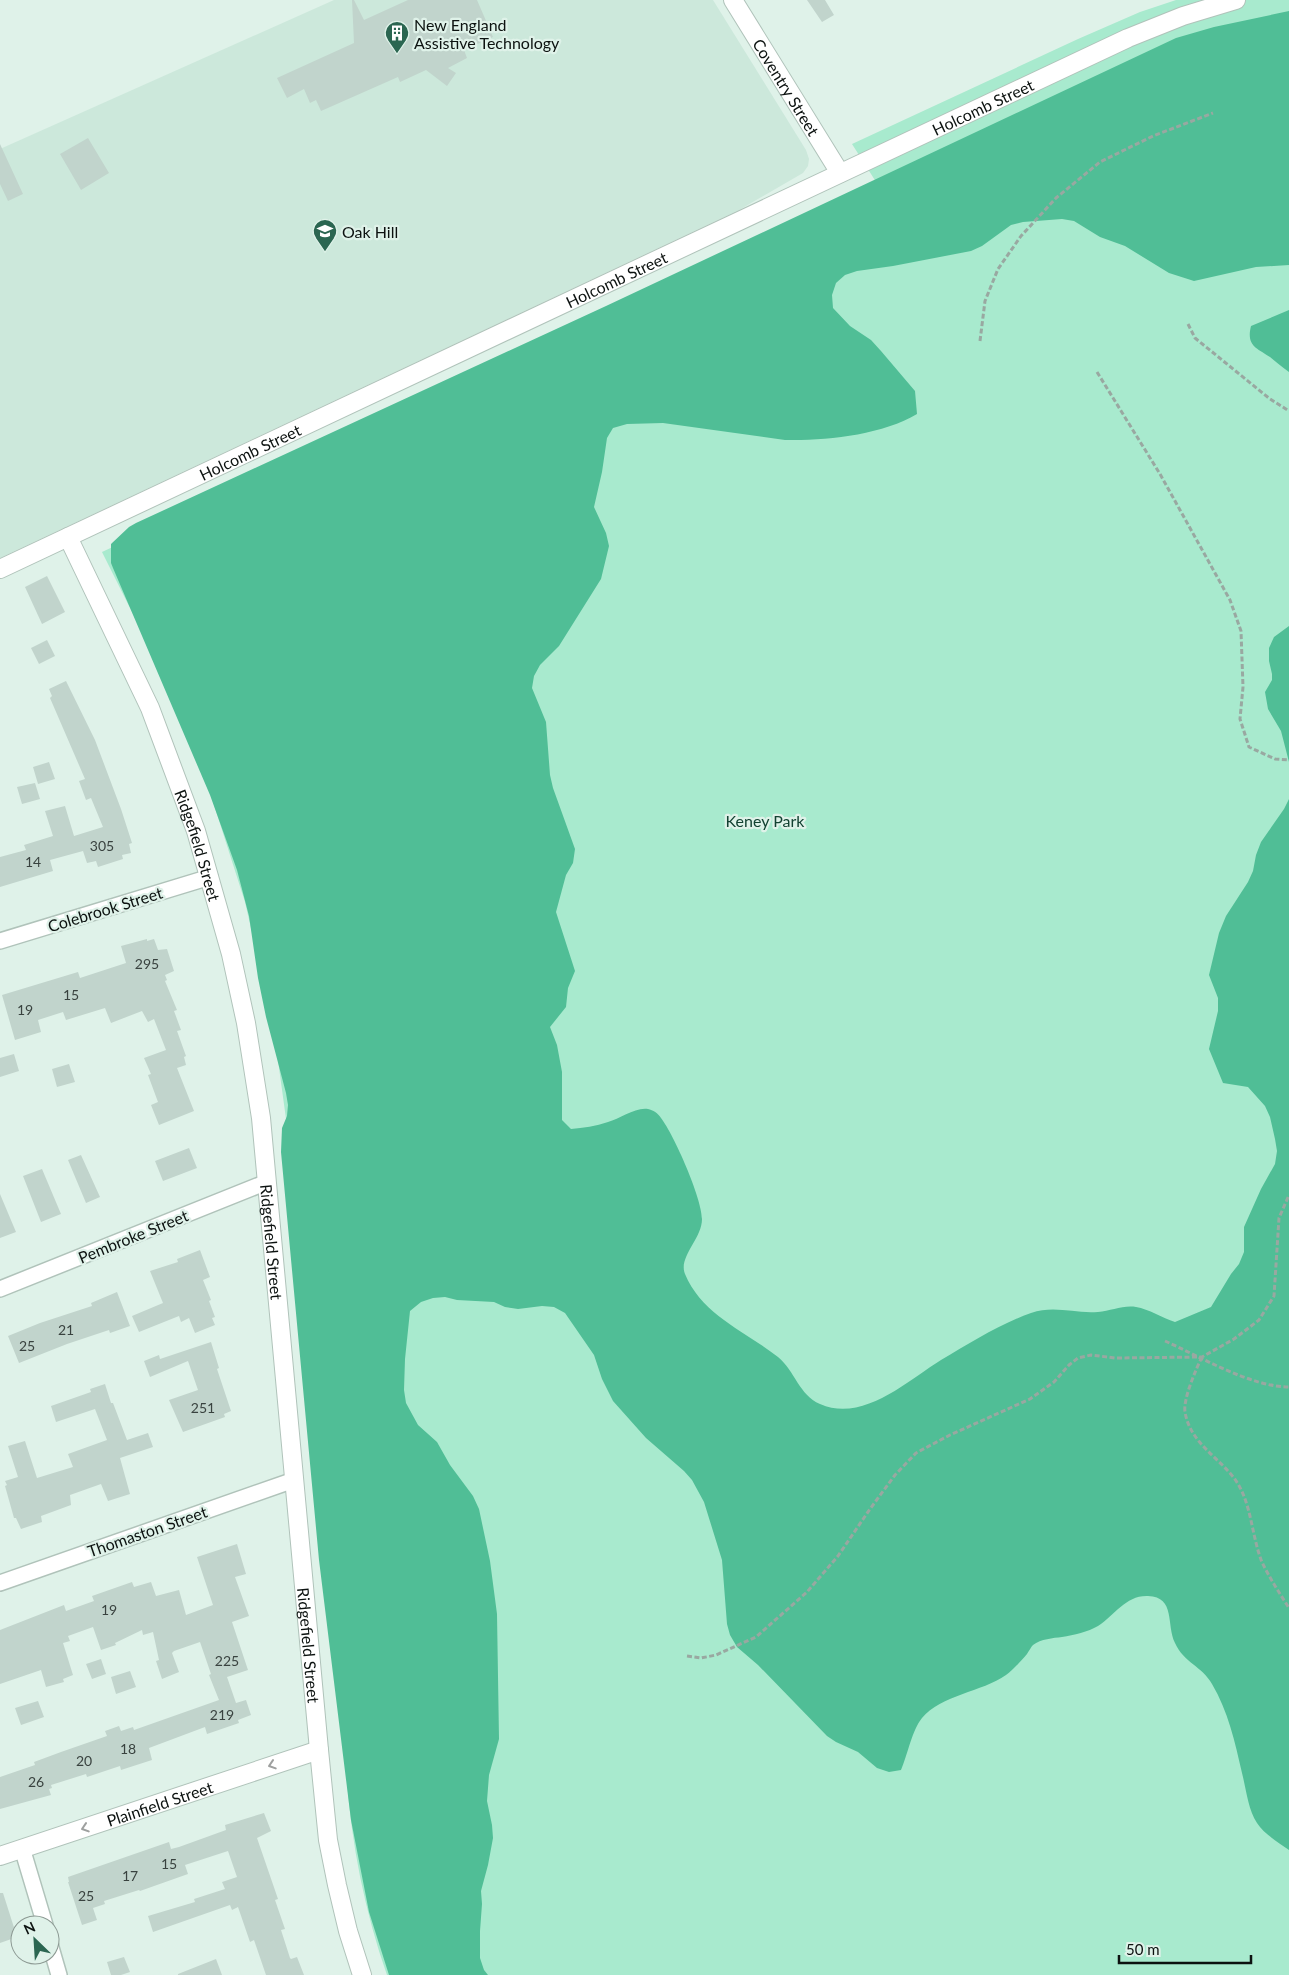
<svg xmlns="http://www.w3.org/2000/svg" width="1289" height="1975" font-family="Lato,sans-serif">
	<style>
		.built { fill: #cce8db }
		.green { fill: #a8eace }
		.forest { fill: #50be96 }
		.building { fill: #c1d4cc }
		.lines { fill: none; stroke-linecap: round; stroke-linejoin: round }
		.minor-casing { stroke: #b0c3ba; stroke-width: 18 }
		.tertiary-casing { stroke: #b0c3ba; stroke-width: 20 }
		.path { stroke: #99a8a1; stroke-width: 3; stroke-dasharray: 5 2.5; stroke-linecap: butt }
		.minor { stroke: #fff; stroke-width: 15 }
		.tertiary { stroke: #fff; stroke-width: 18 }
		.oneway { stroke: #9ea09f }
		.labels { text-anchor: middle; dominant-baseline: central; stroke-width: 4.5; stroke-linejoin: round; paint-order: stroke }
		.number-label { font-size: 14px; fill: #39423f }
		.poi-label { font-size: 16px; fill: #0c1210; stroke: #dff2e9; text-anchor: start }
		.street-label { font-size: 16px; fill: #0c1210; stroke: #dff2e9 }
		.park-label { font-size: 16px; fill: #134232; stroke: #dff2e9 }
	</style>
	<rect width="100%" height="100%" fill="#dff2e9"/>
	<path class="built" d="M334 0H713L806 150 809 159 808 166 803 173 739 210 0 558V149Z"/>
	<path class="green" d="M1176 0H1289V1975H387C361 1901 347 1821 345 1743L290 1148 273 1024 245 902 207 783 160 668 102 552 488 371 878 185 852 144 1078 39 1140 12Z"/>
	<path class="forest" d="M1289 11V265L1256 267 1194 281 1169 273 1125 246 1100 237 1074 221 1062 219 1023 222 1011 225 982 246 971 251 893 266 857 271 845 275 836 283 832 295 833 308 850 326 871 340 881 351 915 391 917 414C882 435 825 441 785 440L663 423 627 424 613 428 607 438 602 472 594 507 606 533 609 546 601 579 559 646 540 665 534 676 532 688 546 722 550 775 553 788 575 849 573 863 566 875 556 912 575 971 568 988 566 1007 550 1027 557 1045 562 1072V1120L571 1129C583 1128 596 1126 608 1122 620 1119 635 1107 648 1109 653 1110 658 1113 661 1118 674 1135 702 1198 702 1219 702 1239 678 1257 685 1274 702 1315 745 1331 778 1357 795 1371 799 1395 820 1404 863 1423 907 1381 941 1360 970 1343 1000 1324 1031 1313 1055 1305 1075 1314 1098 1312 1111 1311 1123 1305 1136 1307 1149 1309 1162 1318 1175 1322L1211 1307 1231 1274 1239 1264 1244 1252V1227L1261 1189 1275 1164 1277 1151 1275 1139 1270 1117 1265 1106 1248 1087 1223 1083 1209 1049 1218 1011V998L1209 975 1219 933 1226 916 1248 882 1253 871 1256 855 1261 842 1284 809 1289 799V1850C1279 1843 1264 1834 1257 1823 1248 1810 1246 1788 1242 1773 1235 1742 1228 1711 1212 1684 1202 1666 1184 1663 1175 1643 1166 1625 1176 1597 1148 1596 1126 1595 1115 1615 1098 1626 1088 1632 1074 1635 1062 1637 1053 1638 1041 1639 1033 1645 1031 1647 1029 1651 1027 1654 1021 1661 1013 1670 1006 1675 982 1692 941 1695 922 1718 912 1730 908 1754 901 1770L889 1772 877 1768 858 1752 836 1742 827 1736 758 1665 737 1647 730 1635 727 1624 722 1560 704 1502 692 1480 684 1471 646 1438 613 1401 602 1379 594 1355 565 1313 554 1307 542 1306 518 1309 505 1307 494 1302 457 1300 445 1297 433 1298 421 1302 410 1311 405 1359 404 1390 406 1403 418 1425 437 1442 450 1465 473 1496 479 1509 490 1561 497 1614 499 1739 489 1775 487 1801 492 1825 493 1838 488 1865 481 1891 482 1904 480 1931V1958L484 1970 488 1975H389L369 1912 351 1820 319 1560 281 1152 282 1128 287 1116 288 1105 286 1093 266 1017 258 978 249 916 237 870 210 795 113 568 111 563V544L129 527 136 523 606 306 1176 38 1214 27Z
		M1289 310V372C1282 367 1276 362 1270 357 1257 348 1246 346 1251 326Z
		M1289 626V762L1281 731 1268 709 1265 692 1272 680V674L1269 661V648L1274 637Z"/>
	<path class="building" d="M352 0H354L364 20 408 0H477L493 37 464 50 467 58 448 68 456 73 447 86 426 70 400 82 398 77 321 111 316 100 310 103 304 89 287 98 277 78 354 43Z
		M807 0H825L834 15 822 22Z
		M88 138 109 173 81 190 60 154Z
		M0 144 23 194 8 201 0 184Z
		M47 576 65 612 42 624 25 587Z
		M47 640 55 656 39 664 31 648Z
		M66 681 95 740 121 809 132 843 129 844 131 853 122 855 123 859 98 867 96 861 87 863 83 851 50 860 53 871 0 887V857L26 850 24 845 53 836 45 811 65 806 74 836 103 827 91 798 86 800 79 781 85 779 50 698 52 696 49 689Z
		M49 762 55 779 38 784 33 767Z
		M35 783 40 799 22 804 17 787Z
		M147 939V941L154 939 158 950 167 949 174 971 165 975 167 980 165 981 177 1010 174 1011 181 1030 177 1031 186 1056 184 1057 186 1065 177 1068 194 1111 159 1125 151 1105 158 1102 148 1075 151 1074 144 1058 166 1050 154 1019 148 1022 142 1011 111 1023 105 1008 66 1020 63 1012 38 1020 41 1032 15 1040 2 995 78 972 80 978 126 963 121 946Z
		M14 1054 19 1071 0 1077V1058Z
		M69 1064 75 1082 57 1087 52 1069Z
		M189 1148 197 1168 163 1181 155 1161Z
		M81 1155 100 1197 86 1203 68 1160Z
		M42 1169 61 1214 41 1222 23 1176Z
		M0 1194 16 1232 0 1238Z
		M200 1250 210 1277 203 1280 211 1300 209 1301 215 1317 212 1318 215 1325 195 1333 189 1318 181 1322 179 1316 139 1332 132 1316 163 1303 150 1271 178 1262 177 1259Z
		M117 1292 130 1326 110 1333 109 1330 67 1344 19 1363 8 1336 40 1323 92 1306 91 1303Z
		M211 1342 219 1368 217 1369 231 1411 224 1414 225 1417 183 1432 169 1400 198 1390 188 1361 150 1377 144 1361 159 1355 160 1359Z
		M105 1384 111 1403H113L127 1440 148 1433 153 1447 120 1458 130 1494 108 1501 101 1484 70 1495 71 1505 41 1516 42 1522 21 1529 16 1518H14L5 1486 7 1485 5 1481 18 1477 8 1446 25 1441 37 1478 73 1467 68 1454 107 1440 95 1409 56 1422 51 1406 91 1392 90 1389Z
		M237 1544 246 1574 235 1577 249 1616 232 1622 248 1670 227 1677 236 1703 246 1700 251 1715 238 1720 239 1723 207 1734 205 1727 149 1748 152 1760 121 1770 120 1766 87 1777 86 1774 51 1785 52 1788 49 1789 51 1795 0 1809V1777L35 1765 34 1762 61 1752 107 1736 105 1731 119 1726 121 1731 133 1727 134 1730 219 1700 209 1675 211 1674 200 1642 174 1651 172 1653 179 1672 162 1679 156 1661 159 1660 153 1632 143 1635 142 1630 115 1643 116 1645 101 1650 93 1627 68 1636 70 1641 63 1643 73 1675 63 1679 64 1682 46 1687 41 1670 0 1684V1630L64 1605 66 1611 94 1601 92 1596 132 1582 134 1587 151 1582 156 1596 179 1590 186 1615 213 1605 197 1557Z
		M101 1659 106 1674 92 1679 86 1664Z
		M130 1671 136 1687 116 1694 111 1677Z
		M38 1701 44 1717 21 1725 15 1708Z
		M264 1813 271 1831 257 1838 278 1899 275 1900 285 1929 281 1930 290 1958 291 1959 297 1957 304 1975H266L254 1940 250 1942 238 1907 232 1910 230 1905 153 1932 148 1916 195 1902 194 1899 225 1889 222 1882 237 1877 228 1851 185 1865 188 1874 140 1891 139 1890 104 1901 105 1904 93 1908 97 1920 82 1925 68 1882H69L68 1877 169 1842 171 1849 179 1847 226 1830 225 1825Z
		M0 1893H3L17 1937 0 1943Z
		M124 1957 130 1972 121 1975H111L107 1962Z
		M216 1959 222 1975H178V1974Z"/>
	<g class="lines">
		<g class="minor-casing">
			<path id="minor" d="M0 941 210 877
				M0 1289 267 1182
				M0 1583 294 1480
				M22 1848 45 1925
				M50 1944 59 1975"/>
		</g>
		<g class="tertiary-casing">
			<g id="tertiary">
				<path id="s1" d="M733 0 840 173"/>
				<path id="s2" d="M68 537 150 708 196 831 231 954 246 1023 261 1118 319 1750 328 1840 337 1885 348 1931 362 1975"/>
				<path id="s3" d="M0 569 1128 38 1183 16 1236 0"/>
				<path id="s4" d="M0 1856 319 1750"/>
			</g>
		</g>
		<path class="path" d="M1188 324 1195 338 1270 399 1289 411
			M980 341 985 301 998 269 1021 236 1056 198 1100 162 1153 136 1213 113
			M1097 372 1160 474 1230 600 1241 631 1243 687 1240 719 1249 747 1275 759 1289 760
			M1165 1341C1201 1357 1251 1387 1289 1387
			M1202 1357C1196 1369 1183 1399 1185 1412 1190 1442 1216 1455 1234 1478 1252 1502 1251 1535 1262 1562 1269 1577 1280 1594 1289 1608
			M687 1656 701 1658 716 1655 756 1637 807 1592 838 1556 870 1509 895 1475 916 1453 950 1435 1030 1399 1054 1382 1069 1365 1078 1358 1091 1355 1115 1358 1202 1357 1234 1339 1259 1320 1274 1296 1279 1218 1289 1195"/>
		<use href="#minor" class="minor"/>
		<use href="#tertiary" class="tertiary"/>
	</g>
	<defs><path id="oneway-chevron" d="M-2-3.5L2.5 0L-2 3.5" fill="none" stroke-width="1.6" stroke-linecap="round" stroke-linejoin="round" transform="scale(1.25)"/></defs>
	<g class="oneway">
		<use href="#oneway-chevron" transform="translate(272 1765) rotate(162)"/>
		<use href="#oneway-chevron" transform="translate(85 1828) rotate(162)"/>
	</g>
	<defs>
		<g id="building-pin" transform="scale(1.25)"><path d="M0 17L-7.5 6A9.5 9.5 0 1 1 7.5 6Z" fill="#2b6651" stroke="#dff2e9"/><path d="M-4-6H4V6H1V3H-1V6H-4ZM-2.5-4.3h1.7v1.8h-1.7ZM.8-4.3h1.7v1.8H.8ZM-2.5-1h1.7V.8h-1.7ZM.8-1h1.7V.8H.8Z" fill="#fff"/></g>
		<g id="school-pin" transform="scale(1.25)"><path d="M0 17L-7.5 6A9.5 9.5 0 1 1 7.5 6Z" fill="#2b6651" stroke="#dff2e9"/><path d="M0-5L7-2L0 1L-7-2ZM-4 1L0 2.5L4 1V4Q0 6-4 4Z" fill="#fff"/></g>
	</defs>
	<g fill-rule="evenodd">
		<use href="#building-pin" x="397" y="33"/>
		<use href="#school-pin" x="325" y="231"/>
	</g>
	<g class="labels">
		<g class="number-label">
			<text x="102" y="845">305</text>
			<text x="33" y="861">14</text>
			<text x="147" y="963">295</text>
			<text x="71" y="994">15</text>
			<text x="25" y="1009">19</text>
			<text x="66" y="1329">21</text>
			<text x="27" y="1345">25</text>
			<text x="203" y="1407">251</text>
			<text x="109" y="1609">19</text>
			<text x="227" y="1660">225</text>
			<text x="222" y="1714">219</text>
			<text x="128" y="1748">18</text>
			<text x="84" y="1760">20</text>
			<text x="36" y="1781">26</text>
			<text x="169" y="1863">15</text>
			<text x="130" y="1875">17</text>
			<text x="86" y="1895">25</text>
		</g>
		<g class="poi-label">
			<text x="414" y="24">New England<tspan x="414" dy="18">Assistive Technology</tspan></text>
			<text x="342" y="231">Oak Hill</text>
		</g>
		<g class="street-label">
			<text stroke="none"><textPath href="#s1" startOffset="102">Coventry Street</textPath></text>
			<text stroke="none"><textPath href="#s3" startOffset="1086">Holcomb Street</textPath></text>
			<text stroke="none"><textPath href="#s3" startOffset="681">Holcomb Street</textPath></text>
			<text stroke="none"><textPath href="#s3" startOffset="276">Holcomb Street</textPath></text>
			<text stroke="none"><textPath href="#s2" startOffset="335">Ridgefield Street</textPath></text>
			<text transform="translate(105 909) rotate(-17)">Colebrook Street</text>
			<text transform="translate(133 1236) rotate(-22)">Pembroke Street</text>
			<text stroke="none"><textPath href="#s2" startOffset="740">Ridgefield Street</textPath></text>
			<text transform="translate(147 1531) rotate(-19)">Thomaston Street</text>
			<text stroke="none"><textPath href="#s2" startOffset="1145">Ridgefield Street</textPath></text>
			<text stroke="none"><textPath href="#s4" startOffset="168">Plainfield Street</textPath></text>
		</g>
		<g class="park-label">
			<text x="765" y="820">Keney Park</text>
		</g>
	</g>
	<g transform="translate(35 1940) rotate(335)"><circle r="24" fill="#dff2e9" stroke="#8b9892"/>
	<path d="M0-4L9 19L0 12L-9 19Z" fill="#2b6651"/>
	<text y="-8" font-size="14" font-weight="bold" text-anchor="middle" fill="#0c1210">N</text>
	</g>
	<path d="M1119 1955v8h132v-8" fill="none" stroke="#0c1210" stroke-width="2.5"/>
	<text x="1126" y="1955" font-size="15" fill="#0c1210" stroke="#dff2e9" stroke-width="4" paint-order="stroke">50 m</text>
</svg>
